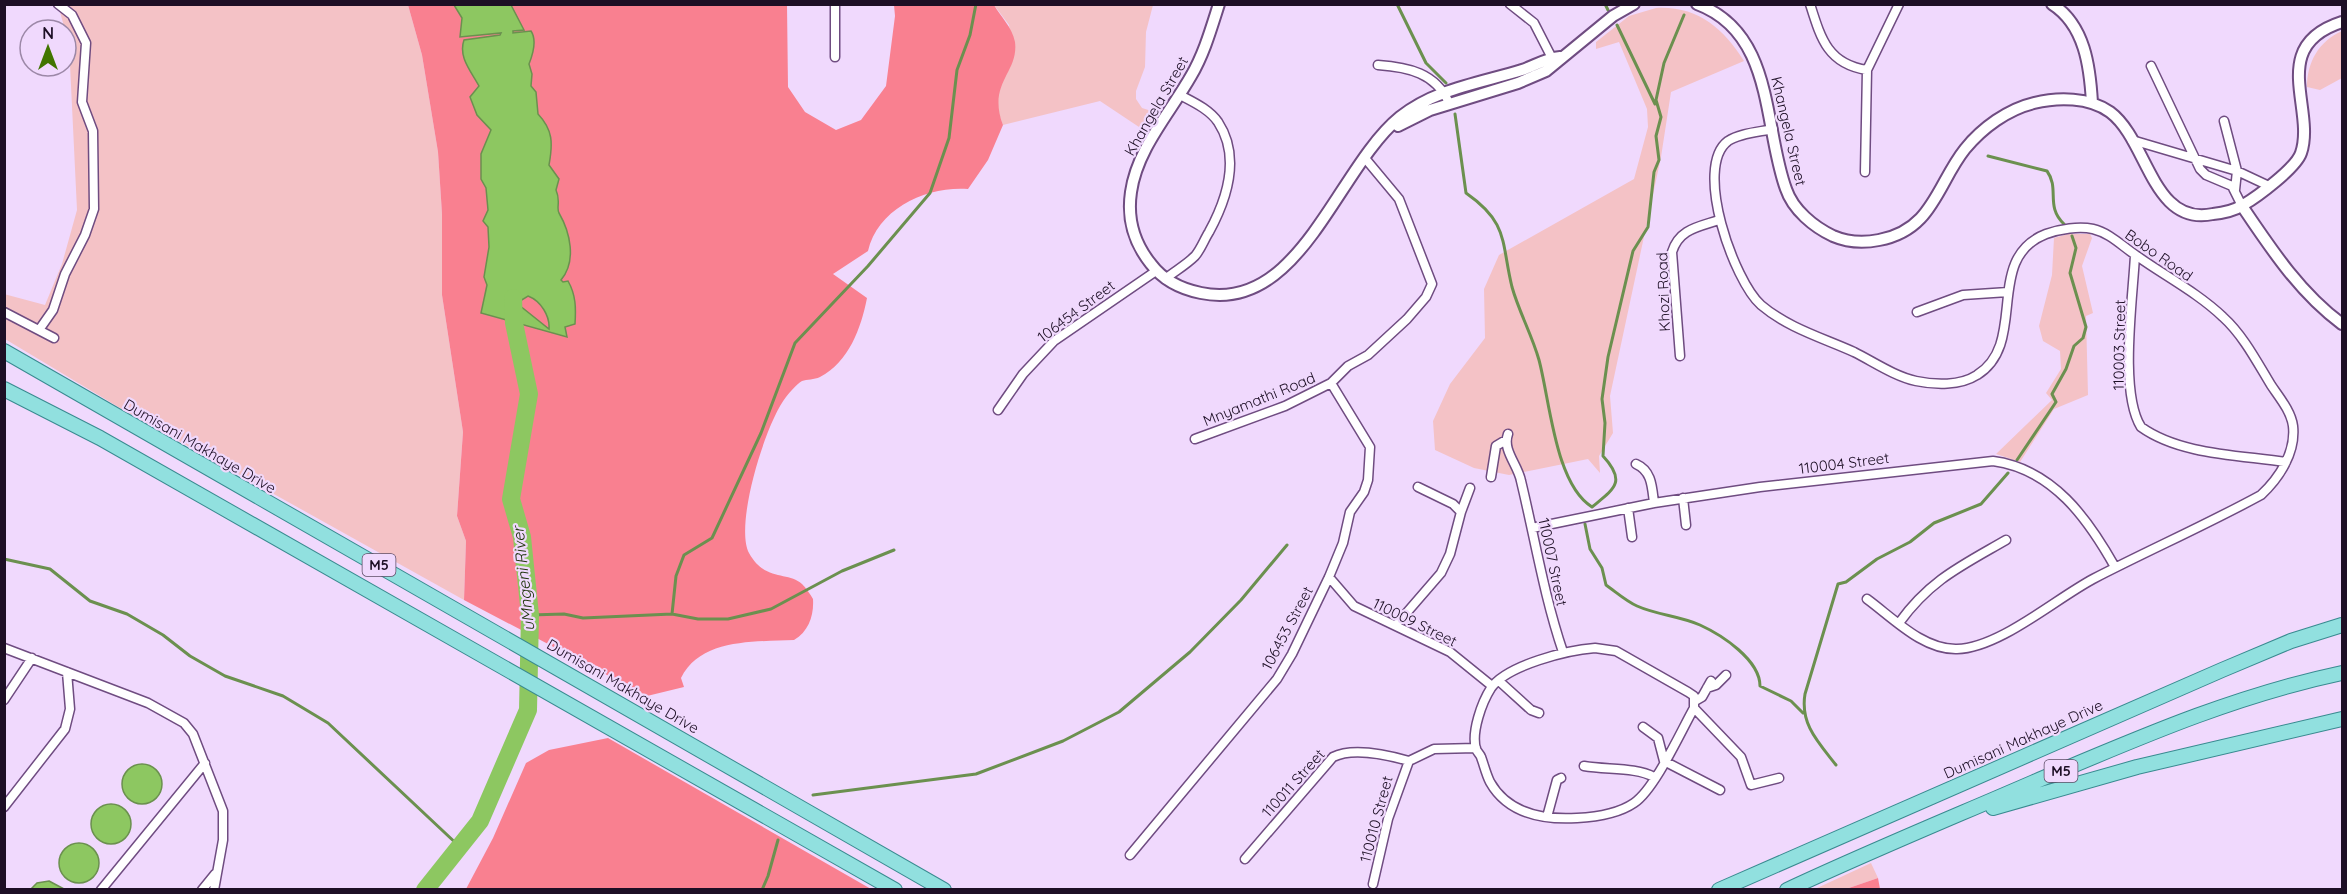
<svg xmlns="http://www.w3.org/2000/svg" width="2347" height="894" font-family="Quicksand,sans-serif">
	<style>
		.green { fill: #f4c2c6 }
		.forest { fill: #f98090 }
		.water { fill: #8dc761; stroke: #6b904f; stroke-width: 1.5; fill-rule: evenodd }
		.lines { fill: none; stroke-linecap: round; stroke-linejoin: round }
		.stream { stroke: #6b904f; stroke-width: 3 }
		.river { stroke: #8dc761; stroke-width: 18 }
		.minor-casing { stroke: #6f4c81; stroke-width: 11 }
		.tertiary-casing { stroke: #6f4c81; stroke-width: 14 }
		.primary-casing { stroke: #398a90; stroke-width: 16 }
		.minor { stroke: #fff; stroke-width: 8 }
		.tertiary { stroke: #fff; stroke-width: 10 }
		.primary { stroke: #91e0df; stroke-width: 14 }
		.labels { text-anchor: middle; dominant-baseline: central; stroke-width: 4.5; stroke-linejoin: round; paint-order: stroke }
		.shield { fill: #f0d9fd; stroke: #5c4c66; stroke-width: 1.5 }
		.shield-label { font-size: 14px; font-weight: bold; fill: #1d0f25 }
		.street-label { font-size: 15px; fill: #1d0f25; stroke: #f0d9fd }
		.water-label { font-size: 16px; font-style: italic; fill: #1c3208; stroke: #f0d9fd }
	</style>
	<rect width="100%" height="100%" fill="#f0d9fd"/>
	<path class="green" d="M58 5H408L422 55 438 152 442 214V295L463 432 457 516 466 541 464 600 125 411 5 339 4 294 45 305 62 264 77 210 69 44Z
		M994 5H1153L1146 32 1145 67 1136 91V99L1142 108 1161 114 1148 133 1100 101 1003 125 997 109V94L1014 54 1009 25Z
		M1656 8C1698 6 1723 28 1744 61L1671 92 1661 157 1610 396 1613 433 1599 456 1600 473 1588 459 1509 475 1474 468 1435 450 1433 421 1450 384 1485 338 1484 289 1499 255 1634 179 1648 127 1647 109 1619 42 1596 49V42L1629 16Z
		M2342 31V78L2320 90 2307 87C2307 62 2319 41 2342 31Z
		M2068 234H2090L2092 238 2082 266 2093 313 2086 316 2088 395 2054 409 2020 462 1996 454 2052 400 2046 393 2061 369 2060 351 2043 341 2039 326 2052 275 2054 238Z
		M1871 863 1878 878 1846 889H1815Z"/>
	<path class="forest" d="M408 5H787L788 87 805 112 836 130 861 120 886 86 895 16 894 5H994C1001 17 1012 27 1015 42 1019 73 987 83 1003 125L988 160 968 189C927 186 878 208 868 251L833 274 867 298C861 328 849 362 820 377 814 380 807 379 802 381 797 384 790 392 786 397 766 422 734 524 749 553 765 582 788 571 802 584 806 588 810 594 813 599 814 615 809 631 794 640 755 642 701 638 681 678L684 687 647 696 464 600 466 541 457 516 463 432 442 295V214L438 152 422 55Z
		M608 738 871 889H466L493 838 526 763 549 750Z
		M1878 878 1880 889H1846Z"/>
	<path class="water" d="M454 5H511L524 30 513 31V33L531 31C537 40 533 54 529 64L532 74 531 86 536 92 538 114C553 130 553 143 549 165L559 179 556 190C561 201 556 208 559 213 570 232 577 261 561 280L563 282 568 281C576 295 576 308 575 324L565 327 567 337 481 313 487 285 484 277 489 247 488 227 483 221 488 210 486 188 481 179V154L491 130 477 115 470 97 479 86C471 71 458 57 464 40L500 35 501 33 460 37 462 18ZM528 296C541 301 550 316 549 329L519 305 520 301Z
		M122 784a20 20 0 1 1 40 0a20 20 0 1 1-40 0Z
		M91 824a20 20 0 1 1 40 0a20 20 0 1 1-40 0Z
		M59 863a20 20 0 1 1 40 0a20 20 0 1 1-40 0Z
		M49 881 64 889H31L37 883Z"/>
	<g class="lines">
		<path class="stream" d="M1397 4 1426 63 1446 83
			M1605 4 1608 10
			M1617 25 1655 104
			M1455 114 1466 193C1509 223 1501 242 1512 287 1519 312 1532 335 1539 360 1550 401 1555 484 1592 507 1614 489 1627 482 1603 456L1605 423 1602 399 1608 357 1633 251 1648 227 1654 172 1659 160 1656 136 1661 117 1656 100 1664 63 1684 15
			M1988 156 2047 171C2060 189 2045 206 2064 224
			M2017 460 2056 402 2052 394 2066 369 2074 346 2083 338 2086 327 2070 273 2076 248 2072 236
			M1585 524 1590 549 1602 568 1606 585C1616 592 1626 601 1637 606 1657 615 1680 616 1700 625 1722 635 1760 660 1760 686L1791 701 1803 713
			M4 559 50 569 90 601 127 614 163 635 190 656 225 676 283 696 328 723 460 847
			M672 614 676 576 684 555 712 538 761 433 795 343 868 266 930 193 949 138 957 70 970 35 976 4
			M530 615 564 614 583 618 672 614 698 619H728L771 609 842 571 894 550
			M1836 765C1818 742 1800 724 1805 694L1838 584 1846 582 1877 559 1910 542 1934 523 1981 504 2008 473
			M813 795 976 774 1063 741 1119 712 1190 652 1241 600 1287 545
			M762 890 768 876 778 840"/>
		<path class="river" d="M425 890 480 821 528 710 530 615 522 537 511 499 529 394 514 323 513 298"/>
		<g class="minor-casing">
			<path id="minor" d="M835 4V57
				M1510 4 1534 23 1554 62
				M1810 4C1821 39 1828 64 1867 70
				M1378 65C1408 67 1436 73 1449 103
				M2151 66 2200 169 2206 175 2232 186 2242 206
				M2224 121 2237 171 2235 190
				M1773 129C1759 132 1740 133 1728 141 1693 167 1734 281 1761 305 1788 328 1823 338 1854 352 1874 362 1894 376 1916 381 1935 385 1960 386 1977 375 2029 343 1983 258 2046 234 2060 229 2079 226 2093 229 2110 233 2123 247 2137 256 2165 276 2198 293 2223 317 2243 335 2257 362 2271 385 2279 397 2291 411 2293 426 2296 453 2279 478 2261 495 2206 525 2149 550 2093 579 2054 600 1999 648 1957 649 1923 650 1893 618 1867 599
				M2132 140 2237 171 2269 186
				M1865 172 1867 70 1899 4
				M2135 255C2133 298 2119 392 2141 427 2180 455 2240 455 2286 462
				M1165 279C1175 271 1186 265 1195 256 1201 249 1204 240 1209 232 1227 199 1241 157 1218 122 1209 109 1193 102 1180 95
				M4 312 54 338
				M1917 312 1963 295 2008 292
				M39 330 53 310 65 274 85 235 94 209 93 131 82 102 86 43 72 15 58 4
				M1680 356 1672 252C1679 229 1698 227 1719 220
				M998 410 1023 374 1054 341 1156 271
				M1508 434C1502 450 1518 465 1521 481 1535 539 1544 596 1563 652
				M1195 439 1285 406 1331 383 1348 366 1368 355 1407 319 1426 297 1432 284 1399 199 1364 157
				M1636 464C1652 471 1652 487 1654 503
				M1491 477 1496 446 1506 440
				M1683 498 1686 525
				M1628 508 1632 537
				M1461 512 1470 488
				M1532 528 1654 503 1760 487 1993 461C2053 469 2088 519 2115 567
				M1329 577 1354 606 1450 652 1492 686
				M1899 623C1930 580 1961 566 2006 540
				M1396 625 1441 573 1450 554 1461 512 1453 504 1418 487
				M4 648 148 703 184 723 193 734 223 811V840L214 890
				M1595 648 1616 651 1688 692 1694 696V708C1681 731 1655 789 1634 803 1618 814 1596 817 1577 818 1544 820 1508 814 1490 782 1486 774 1484 765 1481 757 1480 754 1477 752 1476 749 1471 732 1482 702 1491 688 1507 665 1568 650 1595 648Z
				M1499 681 1531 710 1539 713
				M1707 688 1716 685 1726 675
				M4 700 32 658
				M1695 701 1702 697 1711 681
				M1694 708 1741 757 1751 785 1779 778
				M1643 727 1658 738 1664 761 1720 790
				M1584 766C1607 770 1636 767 1654 777
				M4 807 65 729 70 709 67 672
				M1547 817 1557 780 1561 778
				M1130 855 1277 679 1292 654 1329 577 1343 543 1350 512 1364 492 1368 480 1370 447 1331 383
				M1245 859 1333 757C1353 747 1388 755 1409 761
				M1373 884 1388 819 1409 761 1434 749 1476 748
				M101 890 205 763
				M202 890 215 874"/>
		</g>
		<g class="tertiary-casing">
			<path id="tertiary" d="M1219 4C1211 29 1204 54 1191 76 1170 113 1137 149 1131 192 1127 219 1134 243 1151 264 1163 280 1181 289 1201 293 1300 314 1337 168 1400 117 1435 89 1480 83 1522 70 1534 66 1547 58 1560 57
				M1697 4C1775 33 1763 127 1786 189 1793 210 1814 227 1833 236 1847 242 1864 243 1879 240 1933 230 1937 184 1965 149 1982 128 2008 109 2034 103 2058 97 2089 97 2110 112 2148 140 2152 227 2213 214 2223 213 2235 210 2243 205 2257 197 2296 168 2301 153 2316 109 2267 46 2342 22
				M2052 4C2085 25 2090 67 2092 103
				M1398 126 1430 110 1518 83 1546 71 1613 16 1634 4
				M2242 206C2271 249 2300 293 2342 324"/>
		</g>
		<g class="primary-casing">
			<path id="primary" d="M4 351 944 890
				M4 389 100 438 895 890
				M1993 808 2137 767 2342 719
				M1719 890 2222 670 2291 641 2342 625
				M1787 890C1868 852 1951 818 2034 782 2136 739 2233 696 2342 673"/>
		</g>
		<use href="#minor" class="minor"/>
		<use href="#tertiary" class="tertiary"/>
		<use href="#primary" class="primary"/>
	</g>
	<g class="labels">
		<g class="shield">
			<rect x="362.5" y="554" width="33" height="22" rx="4.5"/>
			<rect x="2044.5" y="760" width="33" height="22" rx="4.5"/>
		</g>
		<g class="shield-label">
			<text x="379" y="565">M5</text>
			<text x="2061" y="771">M5</text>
		</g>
		<g class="street-label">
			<text transform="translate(1156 106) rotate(-60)">Khangela Street</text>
			<text transform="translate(1789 131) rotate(77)">Khangela Street</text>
			<text transform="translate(2159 255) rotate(35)">Bobo Road</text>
			<text transform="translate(1663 292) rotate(-92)">Khozi Road</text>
			<text transform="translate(1076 311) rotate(-37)">106454 Street</text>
			<text transform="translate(2119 345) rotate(-89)">110003 Street</text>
			<text transform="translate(1259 399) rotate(-22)">Mnyamathi Road</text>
			<text transform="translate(200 446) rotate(30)">Dumisani Makhaye Drive</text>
			<text transform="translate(1844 463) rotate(-7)">110004 Street</text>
			<text transform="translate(1553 562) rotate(78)">110007 Street</text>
			<text transform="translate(1415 622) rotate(26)">110009 Street</text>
			<text transform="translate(1287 628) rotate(-62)">106453 Street</text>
			<text transform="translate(623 686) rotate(30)">Dumisani Makhaye Drive</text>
			<text transform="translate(2023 739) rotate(-24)">Dumisani Makhaye Drive</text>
			<text transform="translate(1293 783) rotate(-48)">110011 Street</text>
			<text transform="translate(1376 819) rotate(-75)">110010 Street</text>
		</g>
		<g class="water-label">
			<text transform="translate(523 579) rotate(-96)">uMngeni River</text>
		</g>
	</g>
	<rect width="2347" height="894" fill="none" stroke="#1d0f25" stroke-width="12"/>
	<g transform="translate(48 48)"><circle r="28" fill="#f0d9fd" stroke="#9c88a7" stroke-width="1.5"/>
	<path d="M0-4.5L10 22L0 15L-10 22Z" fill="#417500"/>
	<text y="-9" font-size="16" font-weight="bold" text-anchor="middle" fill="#1d0f25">N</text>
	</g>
</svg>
